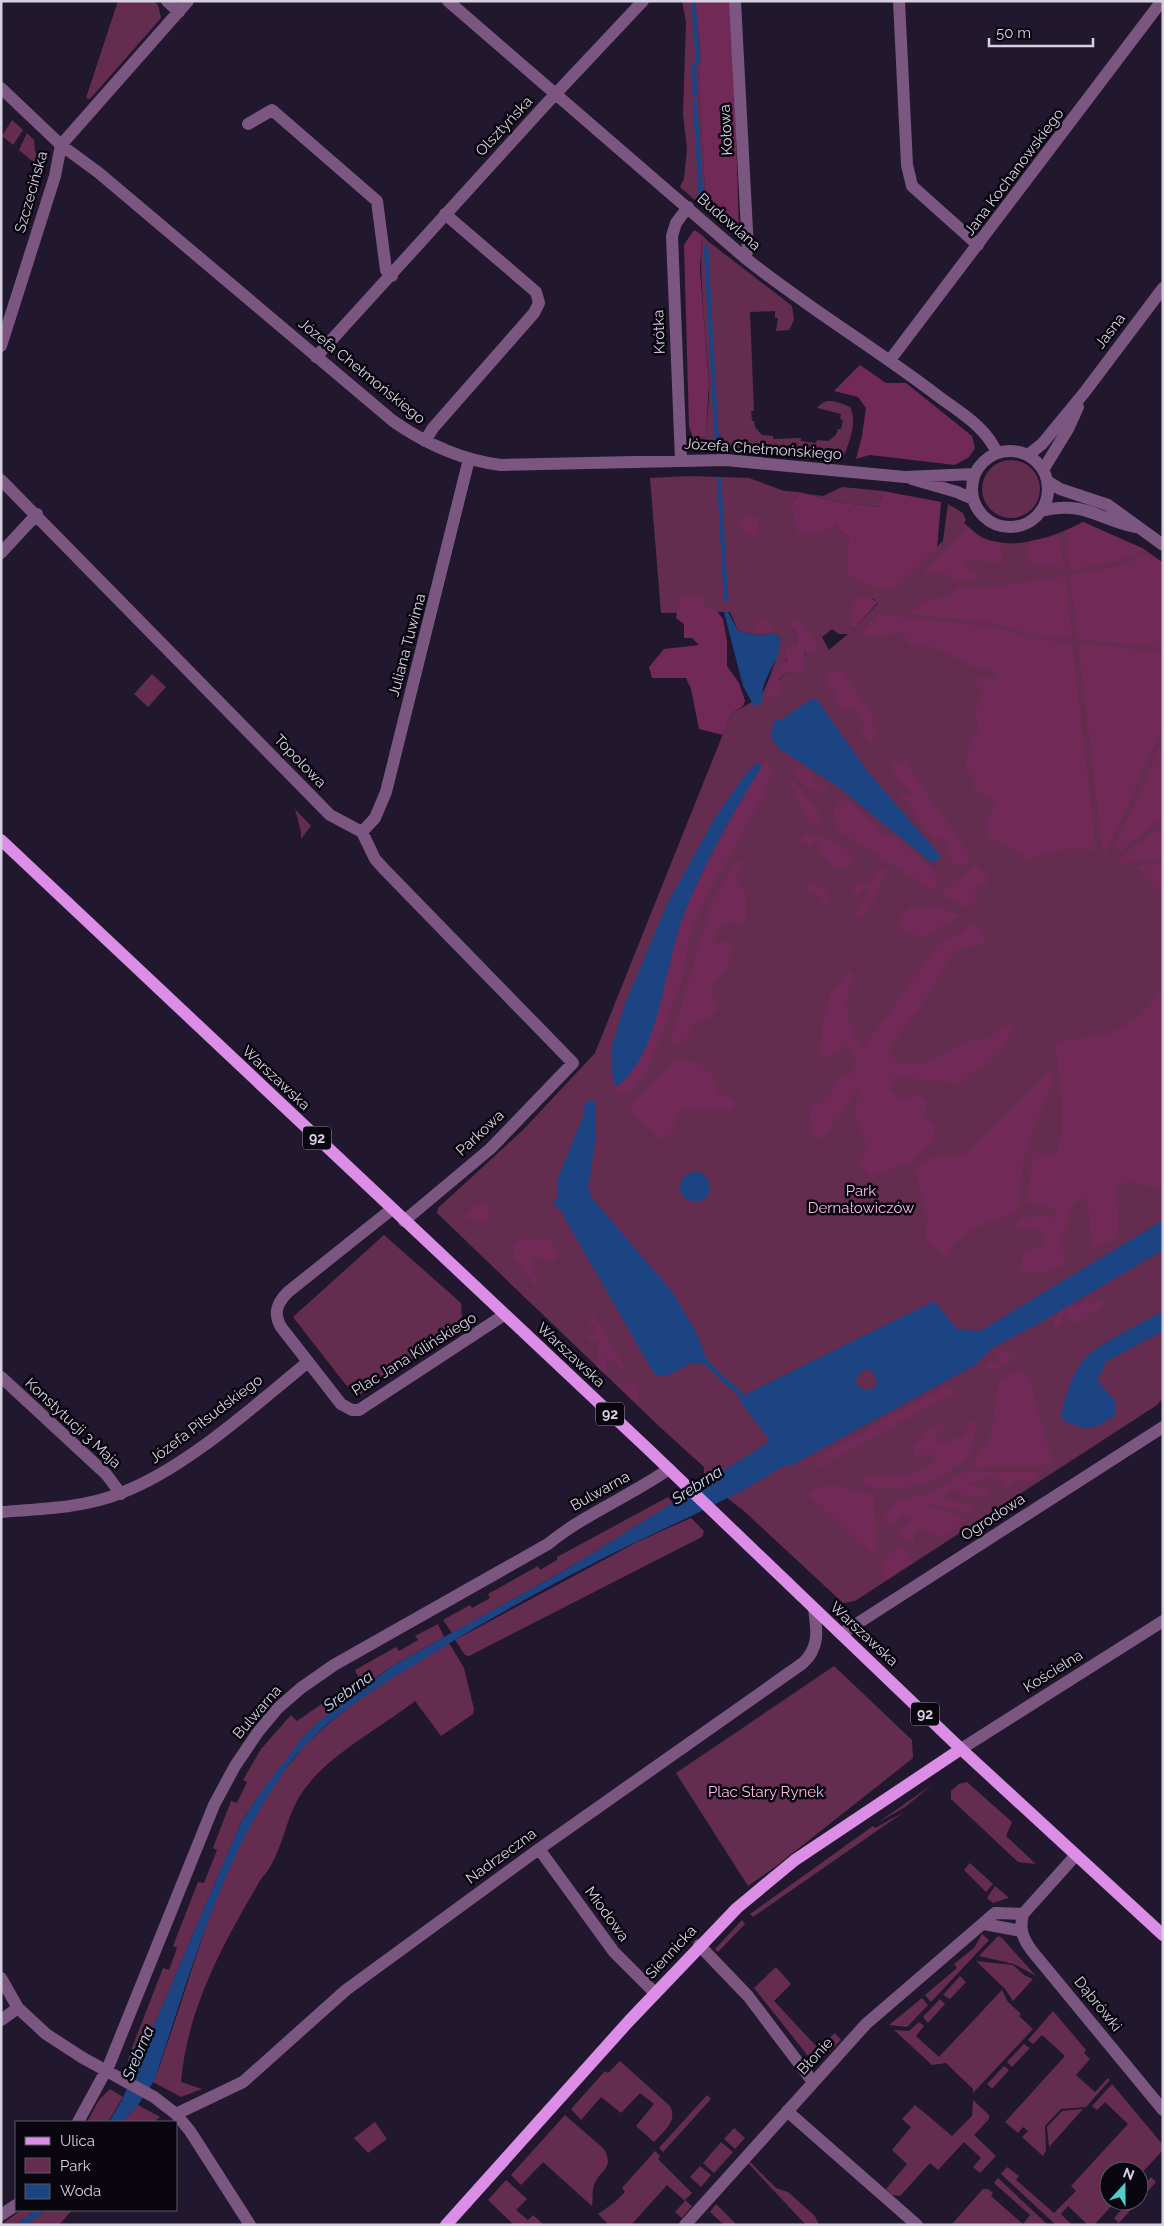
<svg xmlns="http://www.w3.org/2000/svg" width="1164" height="2226" font-family="Raleway,sans-serif">
	<style>
		.green { fill: #642d50; fill-rule: evenodd }
		.forest { fill: #712a58 }
		.water { fill: #1c4483; fill-rule: evenodd }
		.lines { fill: none; stroke-linecap: round; stroke-linejoin: round }
		.stream { stroke: #1c4483; stroke-width: 4.5 }
		.minor { stroke: #7b5680; stroke-width: 12 }
		.major { stroke: #dc8de6; stroke-width: 12 }
		.labels { text-anchor: middle; dominant-baseline: central; stroke-width: 5; stroke-linejoin: round; paint-order: stroke }
		.shield { fill: #09060f; stroke: #9995a2; stroke-width: 1 }
		.shield-label { font-size: 14px; font-weight: bold; fill: #d7d2e1 }
		.street-label { font-size: 15px; fill: #d7d2e1; stroke: #09060f }
		.park-label { font-size: 15px; fill: #fcbbe0; stroke: #09060f }
		.water-label { font-size: 16px; font-style: italic; fill: #cdd9ec; stroke: #09060f }
	</style>
	<rect width="100%" height="100%" fill="#21182f"/>
	<path class="green" d="M118 1H154L158 5 161 18 90 99 86 98Z
		M682 1H695L701 59 698 69 706 210 680 187 684 179 687 149 683 114 686 22Z
		M12 120 23 130 13 145 2 136Z
		M27 133 34 140 35 151 44 171 19 150Z
		M702 235 709 242 792 306 794 320 789 330 776 331 778 318H775V311L750 312 754 411H751L752 421H754L755 427 762 435 773 436V439L801 438V441L816 443 817 440 828 441 836 435 838 429H841L843 420 840 419 841 414 817 408C827 396 837 402 850 407 858 422 849 443 843 458L730 447 696 446 692 442V435L699 439 706 436C707 418 710 399 709 381 706 332 699 284 702 235Z
		M982 489a29 29 0 1 1 58 0a29 29 0 1 1-58 0Z
		M688 476 749 478 784 491 799 492 792 503 834 524 849 538V546L894 587 943 541 948 504 963 513 966 520 964 523C970 528 978 536 986 539 1017 551 1056 536 1083 522L1144 549 1163 563V1398L1157 1405 855 1601 843 1603 744 1511 726 1497 730 1495 713 1477 709 1480 704 1476V1467L660 1427 437 1213 438 1208 523 1130 595 1053 731 714C740 708 755 702 762 694 767 687 782 645 780 637L772 633 760 636 738 631 730 612 661 613 650 478ZM873 599 878 603 853 630 849 624 852 617ZM804 624C811 640 806 660 795 673L786 672 779 680 769 683 796 646 797 635 792 628ZM832 629 839 634H848L829 650 822 637Z
		M842 487 883 491 878 507 843 503 808 494 823 496Z
		M152 674 166 687 148 707 134 694Z
		M295 809 311 826 301 839V832Z
		M384 1235 461 1303 462 1325 361 1394 346 1385 293 1317Z
		M668 1497 673 1503 567 1569 452 1633 443 1620 470 1605 472 1608 490 1598 488 1594 538 1566 540 1570 557 1560V1557Z
		M691 1518 704 1531 702 1537 688 1544 469 1656 465 1655 455 1640 637 1542Z
		M438 1624 444 1637 392 1666 355 1693 258 1796 241 1822 135 2070 128 2061 130 2053 163 1968 169 1970 177 1948 173 1946 198 1882 204 1883 217 1850 213 1848 231 1801 237 1803 247 1782 243 1780 261 1749 291 1715 297 1721 359 1678 355 1670 396 1647 399 1651 418 1640 415 1636Z
		M449 1643 464 1668 474 1709 473 1714 441 1736 415 1701C379 1729 329 1754 303 1791 287 1813 284 1844 270 1867 266 1874 260 1879 257 1886 221 1947 187 2011 181 2082L202 2089 181 2097 153 2082C160 2068 164 2051 170 2036 181 2003 192 1969 203 1935 227 1865 263 1785 318 1733 357 1697 404 1670 449 1643Z
		M834 1666 912 1740 913 1758 775 1867 748 1886 676 1773Z
		M967 1782 1012 1822 1006 1836 1036 1864 1018 1862 951 1799V1791L959 1784Z
		M933 1784 905 1807 876 1824Z
		M904 1812 753 1917 750 1914 873 1826 875 1828Z
		M970 1863 993 1884 986 1892 964 1870Z
		M995 1886 1008 1897V1898L993 1903 987 1898Z
		M742 1920 745 1924 718 1952 715 1949Z
		M982 1934 989 1940 931 2002 925 1995 957 1968 954 1964 974 1948Z
		M998 1936 1002 1938 1036 1976 1014 1964 979 1956Z
		M976 1961 1013 1965 1024 1975 1033 1979 1013 2001 1005 1989Z
		M776 1967 791 1984 774 2001 818 2048 835 2033 841 2040 823 2058 808 2056 754 1988Z
		M960 1976 966 1982 950 1999 943 1995Z
		M1002 1990 1008 2002 1021 2014 1019 2016 1033 2029 973 2093V2089L946 2063 932 2065 894 2030 909 2031 919 2022 924 2026 916 2036 939 2057Z
		M922 1998 928 2005 907 2027 889 2025Z
		M940 1999 945 2004 928 2023 923 2017Z
		M1053 2011 1086 2050 1084 2053 1090 2059 1076 2075 1095 2092 1108 2078 1110 2080 1086 2107 1061 2109 1045 2126 1046 2150 1043 2156 1022 2137 1028 2131 1023 2127 1018 2133 1005 2122 1065 2056 1042 2035 1033 2044 1028 2040Z
		M1024 2044 1030 2048 1012 2067 1007 2062Z
		M620 2061 670 2106C678 2121 664 2131 654 2142L636 2126 654 2104 640 2093 621 2113 601 2097 581 2120 571 2109 605 2071 608 2073Z
		M1004 2066 1009 2070 992 2089 987 2084Z
		M1112 2084 1163 2145V2150L1139 2176V2171H1109V2201H1116L1094 2225H1088L1068 2206 1061 2214 1072 2225H1056L1001 2174 1007 2167 1019 2176 1016 2180 1054 2213 1076 2191 1071 2186 1128 2124 1105 2102 1097 2110 1092 2106Z
		M110 2089 123 2097 108 2122H87L99 2100Z
		M707 2095 711 2099 663 2152 659 2148Z
		M973 2100 989 2115V2119L974 2135 996 2156 980 2173 973 2167 981 2158 964 2142 938 2170 930 2163 900 2196 892 2195 886 2189 907 2164 892 2150 911 2127 902 2119 915 2105 952 2136 972 2116Z
		M138 2105 160 2117 154 2122H122Z
		M1083 2109 1049 2147 1047 2127 1062 2111Z
		M565 2115 604 2149C615 2169 600 2169 594 2185 592 2191 593 2199 592 2206L543 2162 521 2185 511 2175Z
		M375 2122 387 2139 368 2153 354 2138Z
		M734 2128 745 2138 735 2149 724 2139Z
		M721 2142 733 2152 714 2173 703 2163Z
		M655 2151 660 2156 658 2159 692 2193 685 2200 692 2206 682 2218 675 2212 685 2201 667 2185 631 2225H606L607 2223 598 2214 615 2202 625 2192 622 2188Z
		M747 2162H750L776 2188 788 2192 815 2216 819 2225H806Z
		M700 2166 711 2175 701 2187 690 2177Z
		M1151 2177 1156 2182 1139 2201V2191Z
		M998 2178 1048 2225H951L983 2189H988L993 2193 991 2196 1023 2224 1030 2215 994 2183Z
		M506 2180 527 2199 516 2210 528 2220 533 2215 544 2225H514L488 2200Z
		M1129 2201 1136 2204 1119 2223 1114 2218Z
		M716 2204 737 2225H724L710 2212Z
		M21 2210H35L16 2225H1Z
		M46 2210H72L59 2225H26Z"/>
	<path class="forest" d="M695 1H732L739 232 706 210 698 69 701 59Z
		M694 230 702 235 700 270 709 383 706 436 699 439 692 435 689 427 684 245Z
		M860 365 886 383H906L972 436 975 448 969 457 955 465 870 455 856 459 862 436 866 408 858 397 834 391Z
		M883 491 941 502 937 548 896 587C877 588 862 588 848 574L849 538 834 524 822 534H797L792 503 799 492 843 503 878 507Z
		M747 516H756C761 524 759 529 753 536L741 529V519Z
		M1083 522 1144 549V550L1121 560 1070 570 1066 531Z
		M969 528 983 539 1001 543 1002 563 965 559 968 569 977 574 976 580 951 579 947 574C937 572 932 576 922 573Z
		M1059 535 1064 569 1046 564 1027 562 1030 541Z
		M1149 553 1163 563V648L1078 639 1070 575 1121 566Z
		M1065 576 1072 638 1040 637 993 623 909 614 926 600 952 596 957 588H990Z
		M695 595 702 598 705 606 716 610 723 619 727 641V666L739 683 745 701 743 706 731 714 723 735 699 729 691 689 686 678H652L649 667 664 649 699 645 692 638H684V624L676 618 680 598Z
		M865 597 878 602 853 630 849 624C853 616 852 608 856 599Z
		M878 615 993 627 1037 639 1072 643 1096 850C1072 847 1049 849 1029 861L1016 851 989 838 985 822 997 803 974 789 975 778 965 770 970 743 979 730 975 712 983 692 975 685 980 677 1000 679 994 671 973 667 934 647 909 644 903 633C891 633 870 638 860 634Z
		M764 618 773 625 772 630 754 633 755 625Z
		M794 620H799L804 624 817 646 816 650 810 653 805 652 803 670 800 674 786 672 779 679 780 694 772 698 767 696C764 684 777 666 787 660L786 647 796 645 797 635 790 625Z
		M1078 643 1163 652V726L1106 853 1103 852Z
		M842 671 873 717 871 722 877 730 872 742 861 733 864 727 861 716 850 705 846 712 836 704 835 692 824 687 831 672Z
		M1163 741V817L1122 849 1114 850Z
		M905 761 970 856 965 865H954L949 861 952 858 945 850 948 844 938 837 935 839C921 829 916 816 909 801L899 799 902 794 915 796C906 783 890 777 892 762Z
		M767 762 772 768 766 791 705 900 689 936 682 981 648 1069 632 1091 624 1095 614 1089 627 1077 668 973 680 924 696 887 750 784 762 766Z
		M794 767 803 768 813 774 812 782 827 787 825 793 809 790 792 770Z
		M791 779 820 814 819 826 811 825 790 784Z
		M842 800 852 804 876 827 877 831 883 836 895 837 934 871 938 886 932 890 839 831C832 818 829 811 842 800Z
		M1163 826V859L1121 863 1117 860Z
		M804 834C825 835 839 842 853 857L850 867 833 868 818 849 819 843 814 842 810 847 801 840Z
		M736 860 741 862 736 877 738 884 744 891 746 902V917L741 924 729 922 714 931 713 941 719 945 728 939 734 944 729 952 730 964 712 986 713 999 719 1007 708 1019 702 1018 689 1027 690 1034 678 1044 674 1043 671 1040 712 902Z
		M1163 864V895L1135 866Z
		M976 865 988 879 985 886 976 887 974 892 977 897 976 901 965 908 940 893Z
		M882 867 886 869 874 900 862 917H859L855 914 867 897 870 890 865 887 858 894 851 890 856 884 870 882Z
		M816 883 826 892 829 903 824 902 820 897 809 889 810 884Z
		M928 904 962 916 922 937 899 929 901 917 911 907 924 909Z
		M969 923 981 928 982 932 986 934 985 941C977 948 963 945 954 952L921 1006 888 1048 897 1063 921 1064 941 1056 973 1039 984 1041 1004 1026H1015C1008 1038 1001 1053 989 1062 979 1070 969 1073 960 1083L894 1077 889 1091 901 1099 919 1095 926 1104 924 1118 935 1126 933 1142 909 1163 899 1165 872 1176 859 1166 867 1145 854 1115 859 1087 830 1129 818 1140C810 1128 806 1117 813 1104H820L830 1094 835 1080 852 1073 858 1061 852 1057 847 1044 838 1052 820 1060 822 1030 831 993 849 971 853 975C842 1002 846 1025 862 1049L941 942 963 932Z
		M1163 985V1190L1131 1182 1115 1185 1119 1226 1116 1237 1092 1251 1088 1198 1075 1202 1068 1214V1224L1059 1244 1065 1255 1063 1265 1040 1274 1019 1270 1024 1251 1047 1246 1041 1231 1017 1228 1020 1219 1043 1214 1051 1218 1058 1213 1045 1205 1027 1203 1033 1152 1056 1155C1069 1120 1058 1081 1056 1044 1068 1037 1080 1039 1094 1037 1123 1033 1150 1011 1163 985Z
		M675 1060 699 1063 712 1074 718 1092 735 1101 732 1110H679C674 1120 675 1138 661 1139L630 1110 635 1101Z
		M1050 1070 1053 1079C1043 1112 1024 1143 1021 1179 1020 1191 1023 1202 1016 1213 986 1224 965 1226 945 1256L927 1240 925 1233 928 1217 915 1169 929 1158 963 1156Z
		M483 1203 489 1205V1217L483 1222 465 1217 476 1205Z
		M522 1239H549L559 1256 553 1261 532 1257 531 1270 539 1281 534 1285 520 1263 515 1259 514 1246Z
		M1090 1299 1092 1305 1101 1300 1105 1303 1081 1321 1072 1323 1068 1320V1315L1065 1313 1061 1318 1064 1323 1055 1328 1053 1320 1062 1310 1073 1305 1076 1307Z
		M592 1313 624 1367 620 1369 606 1355 607 1373 605 1374 597 1367 599 1342 597 1340H589L587 1335 595 1334 594 1327 588 1323Z
		M1000 1350 1008 1354 1015 1352 1014 1355 1010 1356 1009 1361 993 1371 986 1368 989 1363 1002 1362 997 1354Z
		M1016 1371 1026 1374 1030 1379 1053 1465 971 1467 988 1441 996 1417 994 1416 998 1383Z
		M622 1383 629 1386 635 1384 639 1400 638 1404 618 1385Z
		M945 1386 955 1391 819 1468 813 1461Z
		M969 1421 976 1424C974 1433 974 1446 970 1454 967 1459 960 1463 955 1467 928 1488 897 1492 864 1486L861 1482 865 1477C893 1474 913 1479 936 1461L932 1454 914 1456 913 1448 926 1432 942 1423 944 1430 936 1434 937 1442 949 1444 955 1438 964 1436Z
		M968 1472H1037L1033 1481H1016L1006 1490H1001L1004 1480 987 1478 966 1483 991 1491 989 1497 961 1495 954 1488 941 1498 947 1501 975 1505 973 1515 933 1504 928 1505 967 1519 948 1535 937 1536 920 1529 914 1532V1545L901 1539 900 1530 911 1519 903 1515 890 1526 883 1519 897 1501 931 1493 962 1473Z
		M823 1485 842 1487 874 1496 876 1558 808 1494Z
		M904 1548 912 1563 885 1581 881 1565 894 1549Z"/>
	<path class="water" d="M724 612H728L738 631 760 636 772 633 780 637C784 659 758 679 763 700L755 708 743 686Z
		M809 700H817L868 772 939 854 940 858 932 863 837 786 781 750 772 740 770 729 773 727V722L777 719H782Z
		M757 763 762 766C733 812 699 872 681 922 664 969 659 1056 617 1086L613 1082 611 1050 624 1006 667 904 716 816 747 772Z
		M591 1100 596 1103V1138L588 1188 593 1199 673 1293 697 1334 706 1358 710 1363H692L666 1376H658L653 1372 559 1208 552 1203 557 1199V1180L583 1116 584 1104Z
		M680 1187a15 15 0 1 1 30 0a15 15 0 1 1-30 0Z
		M1163 1220V1250L1036 1325 992 1348 975 1365 792 1465 782 1467C736 1496 687 1518 638 1541 564 1577 491 1617 422 1660 374 1689 322 1720 288 1766 220 1859 191 1973 154 2081L138 2105 122 2122H109L122 2100 241 1822 258 1796 302 1738 322 1719 392 1666 567 1569 766 1444 768 1438 739 1400 742 1396 934 1301 957 1329 980 1331ZM863 1370H869L875 1374 877 1383 872 1390H863L856 1384 857 1376Z
		M1163 1311V1331L1107 1361 1097 1380 1115 1401V1416C1092 1430 1085 1433 1061 1418 1064 1397 1072 1373 1086 1357 1095 1346 1147 1320 1163 1311Z
		M35 2210H46L26 2225H16Z"/>
	<g class="lines">
		<path class="stream" d="M693 1 698 59 694 67 695 95
			M695 102 701 196
			M706 247 717 445
			M719 479 726 600
			M703 1360 742 1396"/>
		<path class="minor" d="M167 1 179 12
			M448 1 744 257C805 306 872 346 934 393 957 411 985 425 997 453
			M735 1 748 250 744 257
			M899 1 907 165 912 186 978 245
			M1 88 61 145 99 173 393 421C426 444 460 460 501 465L726 460 905 477 974 474
			M248 124 272 110 377 201 386 270 392 276
			M1 346 55 176 61 145 188 1
			M316 357 547 103 643 1
			M890 360 1161 2
			M425 441 433 428 534 313 539 303 536 292 445 214
			M972 489a38 38 0 1 1 76 0a38 38 0 1 1-76 0Z
			M1028 455 1042 444 1084 393 1163 288
			M681 460 672 236 676 223 688 207
			M1043 470 1068 429 1078 407
			M912 479 957 492 973 499
			M1 480 330 815 362 832 375 859 384 869 573 1063 490 1149 404 1221
			M1049 482 1060 489 1108 505 1163 545
			M1041 511C1083 500 1098 519 1135 527
			M1 553 37 514
			M362 832 375 818 386 792 469 459
			M392 1209 288 1292C277 1303 273 1313 281 1327L341 1404 352 1410H359L504 1315
			M1 1377 106 1474 121 1494
			M1 1512C41 1509 84 1508 121 1493 185 1469 254 1406 308 1362
			M841 1634 1163 1427
			M961 1749 1163 1621
			M539 1849 614 1952 655 1993
			M1076 1855 1023 1914C1019 1929 1023 1939 1032 1951L1163 2110
			M984 1924 1021 1931
			M699 1945 748 1996 813 2082
			M1 1978 18 2008 46 2034 83 2058 154 2097 176 2114 190 2131 250 2225
			M1 2020 18 2008
			M787 2111 917 2225
			M176 2114 243 2082 346 1990 539 1849 803 1663C820 1647 817 1630 814 1609
			M78 2122 109 2065 214 1805 235 1766 258 1732 278 1708 301 1688 334 1665 548 1544C585 1514 630 1496 669 1469
			M1 2215 16 2205
			M685 2225 866 2024 995 1913 1023 1914"/>
		<path class="major" d="M1 840 649 1450 961 1749 1163 1935
			M446 2225 629 2021 737 1908 795 1860 961 1749"/>
	</g>
	<g class="labels">
		<g class="shield">
			<rect x="303" y="1126.5" width="28" height="23" rx="4"/>
			<rect x="596" y="1402.5" width="28" height="23" rx="4"/>
			<rect x="911" y="1702.5" width="28" height="23" rx="4"/>
		</g>
		<g class="shield-label">
			<text x="317" y="1138">92</text>
			<text x="610" y="1414">92</text>
			<text x="925" y="1714">92</text>
		</g>
		<g class="street-label">
			<text transform="translate(504 126) rotate(-47)">Olsztyńska</text>
			<text transform="translate(726 130) rotate(-93)">Kołowa</text>
			<text transform="translate(1014 172) rotate(-53)">Jana Kochanowskiego</text>
			<text transform="translate(31 192) rotate(-74)">Szczecińska</text>
			<text transform="translate(729 222) rotate(41)">Budowlana</text>
			<text transform="translate(1110 331) rotate(-53)">Jasna</text>
			<text transform="translate(659 332) rotate(-92)">Krótka</text>
			<text transform="translate(362 371) rotate(39)">Józefa Chełmońskiego</text>
			<text transform="translate(763 449) rotate(4)">Józefa Chełmońskiego</text>
			<text transform="translate(407 645) rotate(-75)">Juliana Tuwima</text>
			<text transform="translate(300 761) rotate(46)">Topolowa</text>
			<text transform="translate(276 1078) rotate(43)">Warszawska</text>
			<text transform="translate(480 1133) rotate(-43)">Parkowa</text>
			<text transform="translate(414 1354) rotate(-32)">Plac Jana Kilińskiego</text>
			<text transform="translate(571 1355) rotate(43)">Warszawska</text>
			<text transform="translate(206 1419) rotate(-37)">Józefa Piłsudskiego</text>
			<text transform="translate(73 1423) rotate(43)">Konstytucji 3 Maja</text>
			<text transform="translate(600 1491) rotate(-29)">Bulwarna</text>
			<text transform="translate(993 1517) rotate(-33)">Ogrodowa</text>
			<text transform="translate(864 1634) rotate(43)">Warszawska</text>
			<text transform="translate(1053 1671) rotate(-32)">Kościelna</text>
			<text transform="translate(257 1712) rotate(-49)">Bulwarna</text>
			<text transform="translate(501 1856) rotate(-36)">Nadrzeczna</text>
			<text transform="translate(607 1914) rotate(54)">Miodowa</text>
			<text transform="translate(671 1952) rotate(-47)">Siennicka</text>
			<text transform="translate(1098 2004) rotate(51)">Dąbrówki</text>
			<text transform="translate(815 2056) rotate(-47)">Błonie</text>
		</g>
		<g class="park-label">
			<text x="861" y="1191">Park<tspan x="861" dy="17">Dernałowiczów</tspan></text>
			<text x="766" y="1792">Plac Stary Rynek</text>
		</g>
		<g class="water-label">
			<text transform="translate(697 1485) rotate(-33)">Srebrna</text>
			<text transform="translate(348 1691) rotate(-36)">Srebrna</text>
			<text transform="translate(138 2053) rotate(-67)">Srebrna</text>
		</g>
	</g>
	<rect width="1164" height="2226" fill="none" stroke="#d7d2e1" stroke-width="5"/>
	<rect x="15" y="2121" width="162" height="90" fill="#09060f" stroke="#5b5863"/>
	<rect x="25" y="2137" width="25" height="8" fill="#dc8de6" stroke="#5b5863"/>
	<text x="60" y="2146" font-size="15" fill="#d7d2e1">Ulica</text>
	<rect x="25" y="2158" width="25" height="15" fill="#642d50" stroke="#5b5863"/>
	<text x="60" y="2171" font-size="15" fill="#d7d2e1">Park</text>
	<rect x="25" y="2184" width="25" height="15" fill="#1c4483" stroke="#5b5863"/>
	<text x="60" y="2196" font-size="15" fill="#d7d2e1">Woda</text>
	<g transform="translate(1124 2186) rotate(21)"><circle r="24" fill="#09060f" stroke="#5b5863"/>
	<path d="M0-4L9 19L0 12L-9 19Z" fill="#52cdce"/>
	<text y="-8" font-size="14" font-weight="bold" text-anchor="middle" fill="#d7d2e1">N</text>
	</g>
	<path d="M989 38v8h104v-8" fill="none" stroke="#d7d2e1" stroke-width="2.5"/>
	<text x="996" y="38" font-size="15" fill="#d7d2e1" stroke="#09060f" stroke-width="4" paint-order="stroke">50 m</text>
</svg>
